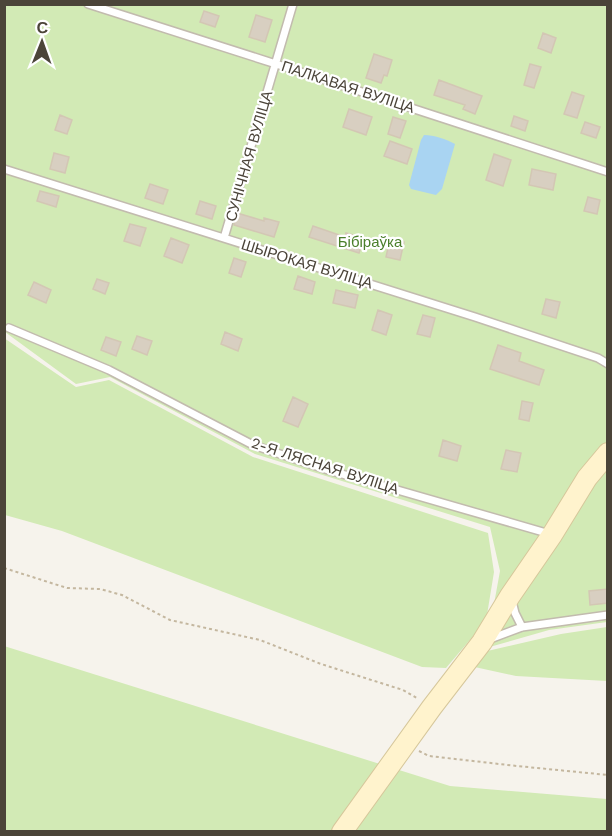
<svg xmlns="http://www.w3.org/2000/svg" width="612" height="836" font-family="'Work Sans',sans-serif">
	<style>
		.green { fill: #d2eab5 }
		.water { fill: #a9d4f2 }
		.building { fill: #d8cfc1; stroke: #d3c7b4; stroke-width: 1.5 }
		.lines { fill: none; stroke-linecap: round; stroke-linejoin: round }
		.lane-casing { stroke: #c2bbae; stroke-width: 10 }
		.secondary-casing { stroke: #d6c79b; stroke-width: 22 }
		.path { stroke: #c4b79f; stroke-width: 2; stroke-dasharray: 3 3; stroke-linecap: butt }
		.lane { stroke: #fff; stroke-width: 7 }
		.secondary { stroke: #fff3cd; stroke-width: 20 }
		.labels { text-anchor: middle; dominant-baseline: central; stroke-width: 4.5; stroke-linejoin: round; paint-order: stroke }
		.street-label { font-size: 15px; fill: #4b4439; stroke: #fff }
		.park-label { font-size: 15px; fill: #4a7f2a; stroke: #fff }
	</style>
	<rect width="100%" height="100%" fill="#f6f3ec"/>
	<path class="green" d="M5 5H607V622L549 630 486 648 500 571 490 527 255 454 110 377 76 384 5 332Z
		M4 338 76 387 109 380 253 457 488 533 494 572 486 621 446 668 422 667 62 531 5 515Z
		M607 627V681L516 676 470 666 483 652 561 634Z
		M4 646 450 786 607 799V831H5Z"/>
	<path class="water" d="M424 135C434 135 446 139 455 144L442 189 436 195 411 189 409 185 421 140Z"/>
	<path class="building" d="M204 11 219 16 215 27 200 22Z
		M256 15 272 20 265 42 249 37Z
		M543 33 556 38 551 53 538 48Z
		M374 54 392 60 387 76 384 75 381 83 366 78Z
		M530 64 541 67 534 88 524 85Z
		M439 80 482 96 475 114 463 109 465 105 434 95Z
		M572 92 584 96 577 118 564 114Z
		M349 109 372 117 366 135 343 127Z
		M60 115 72 120 67 134 55 130Z
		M514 116 528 121 525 131 511 126Z
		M393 117 406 121 400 138 388 134Z
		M585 122 600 127 596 138 581 133Z
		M390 141 412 149 407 164 384 156Z
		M54 153 69 157 65 173 50 169Z
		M494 154 511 160 503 186 486 180Z
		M532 169 556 174 553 190 529 185Z
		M150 184 168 190 163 204 145 198Z
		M40 191 59 196 56 207 37 201Z
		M588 197 600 200 597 214 584 211Z
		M200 201 216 206 212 219 196 214Z
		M237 213 264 221V218L279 222 274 237 234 225Z
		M130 224 146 228 140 246 124 241Z
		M313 226 345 237 346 233 364 238 359 253 309 237Z
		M171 238 189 245 182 263 164 256Z
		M390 239 404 242 400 260 386 257Z
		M234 258 246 262 241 277 229 273Z
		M298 276 315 282 312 294 294 289Z
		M97 279 109 283 105 294 93 289Z
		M34 282 51 290 46 303 28 295Z
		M336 290 358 295 355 308 333 303Z
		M546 299 560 302 556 318 542 314Z
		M378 310 392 315 386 335 372 330Z
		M423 315 435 318 430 337 417 334Z
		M225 332 242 339 238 351 221 344Z
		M137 336 152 341 147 355 132 349Z
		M106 337 121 342 116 356 101 350Z
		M498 345 521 353 519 361 544 370 539 385 490 369Z
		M293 397 308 404 298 427 283 421Z
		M522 401 533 403 529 421 519 419Z
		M443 440 461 446 457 461 439 456Z
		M506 450 521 453 517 472 501 469Z
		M608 589V603L590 605 589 591Z"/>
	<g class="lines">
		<g class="lane-casing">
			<path id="lane" d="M88 4 276 64 608 172
				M4 169 475 317 598 358 608 364
				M224 238 293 4
				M9 328 109 370 253 445 328 470 550 534
				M512 601 515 613 522 627
				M490 639 522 627 608 615"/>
		</g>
		<g class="secondary-casing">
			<path id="secondary" d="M342 832 432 707 482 642 510 596 552 535 587 478 608 453"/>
		</g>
		<path class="path" d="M4 568 67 588 100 589 122 595 170 620 260 640 321 664 403 690 417 698
			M419 751 429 756 517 766 608 775"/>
		<use href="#lane" class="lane"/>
		<use href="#secondary" class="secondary"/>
	</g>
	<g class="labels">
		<g class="street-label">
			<text transform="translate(348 87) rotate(18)">ПАЛКАВАЯ ВУЛІЦА</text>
			<text transform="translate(249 156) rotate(-74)">СУНІЧНАЯ ВУЛІЦА</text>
			<text transform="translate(307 264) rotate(17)">ШЫРОКАЯ ВУЛІЦА</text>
			<text transform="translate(325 466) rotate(18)">2-Я ЛЯСНАЯ ВУЛІЦА</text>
		</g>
		<g class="park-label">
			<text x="370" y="242">Бібіраўка</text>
		</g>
	</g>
	<rect width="612" height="836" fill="none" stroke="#4b4439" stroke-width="12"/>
	<g transform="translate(42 42) rotate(1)" stroke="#ffffff" stroke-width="4.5" paint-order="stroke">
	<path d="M0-4.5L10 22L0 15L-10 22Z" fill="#4b4439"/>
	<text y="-9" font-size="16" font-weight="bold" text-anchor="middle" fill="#4b4439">С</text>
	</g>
</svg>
